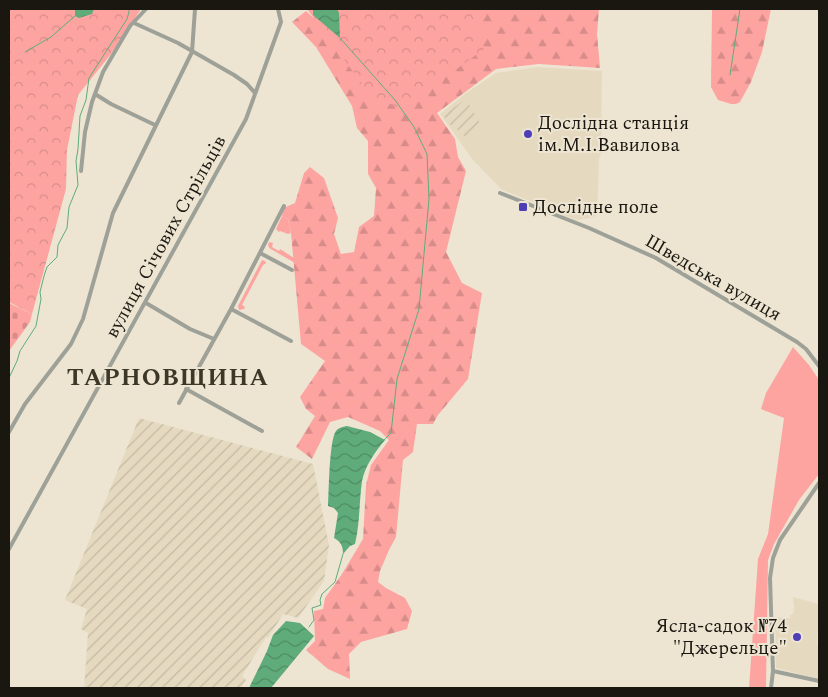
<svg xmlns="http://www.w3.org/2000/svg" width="828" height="697" font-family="Spectral,serif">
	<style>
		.built { fill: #e5dac0 }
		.industrial { fill: url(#industrial-furrows) }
		.green { fill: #fda4a1 }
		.forest { fill: url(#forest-firs) }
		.cemetery { fill: url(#cemetery-stones) }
		.park { fill: url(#park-crowns) }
		.water { fill: url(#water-waves) }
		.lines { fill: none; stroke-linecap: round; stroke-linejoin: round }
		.stream { stroke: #5fac7a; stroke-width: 1 }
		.minor { stroke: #9ea198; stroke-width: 4 }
		.poi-dot { fill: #4e3eb5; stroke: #ede5d2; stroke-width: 2 }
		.labels { text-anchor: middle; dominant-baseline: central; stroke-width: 4; stroke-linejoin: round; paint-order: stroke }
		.poi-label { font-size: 19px; fill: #1a1710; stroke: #ede5d2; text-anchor: start }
		.street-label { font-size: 19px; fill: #1a1710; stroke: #ede5d2 }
		.district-label { font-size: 24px; font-weight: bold; letter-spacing: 1px; fill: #3d3728; stroke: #ede5d2 }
	</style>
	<defs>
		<pattern id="industrial-furrows" width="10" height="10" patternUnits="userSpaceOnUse" patternTransform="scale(1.25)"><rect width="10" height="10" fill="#e5dac0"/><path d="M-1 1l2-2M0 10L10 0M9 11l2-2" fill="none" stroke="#c4baa4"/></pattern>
		<pattern id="forest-firs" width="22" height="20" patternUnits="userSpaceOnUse" patternTransform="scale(1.25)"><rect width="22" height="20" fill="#fda4a1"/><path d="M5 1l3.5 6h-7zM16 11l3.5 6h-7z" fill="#d88c8a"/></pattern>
		<pattern id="cemetery-stones" width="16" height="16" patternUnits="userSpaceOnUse" patternTransform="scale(1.25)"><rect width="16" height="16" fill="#fda4a1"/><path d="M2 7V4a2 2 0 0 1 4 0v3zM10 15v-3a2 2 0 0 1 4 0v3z" fill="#d88c8a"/></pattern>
		<pattern id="park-crowns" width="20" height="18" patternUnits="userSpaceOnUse" patternTransform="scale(1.25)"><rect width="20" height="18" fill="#fda4a1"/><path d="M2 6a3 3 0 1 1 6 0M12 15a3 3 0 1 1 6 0" fill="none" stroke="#d88c8a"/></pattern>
		<pattern id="water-waves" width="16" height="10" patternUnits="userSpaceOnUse" patternTransform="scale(1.25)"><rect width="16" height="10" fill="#5fac7a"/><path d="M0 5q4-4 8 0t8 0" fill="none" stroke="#4e8b63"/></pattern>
	</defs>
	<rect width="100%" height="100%" fill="#ede5d2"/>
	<path class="built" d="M538 67 602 71 601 154 599 158 597 214 595 217 576 220 501 189 473 160 440 114 466 93 496 73Z
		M793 597 819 604 817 645H819V679L776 668 775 617 790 618V615L793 614 794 608Z"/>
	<path class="industrial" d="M466 99 481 125 467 138 454 127 453 128 443 115Z
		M139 418 313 464 329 545 324 581 298 618 283 614 268 638 266 637 242 676 246 680 241 688H84L88 633 81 629 87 609 65 600Z"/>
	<path class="green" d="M282 216 288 219 291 233 288 234 280 231 279 232 276 229Z
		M270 242 273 243 272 247 279 251 280 249 294 258 295 263 269 248 268 244Z
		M262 260 265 261 266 263 263 265 242 305 245 307 244 309 239 310 238 306Z
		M793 347 809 365 819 380V474L799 500 774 544 768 560 766 688H749L758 559 768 534 784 418 761 409 766 393Z"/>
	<path class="forest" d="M345 9H599L597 34 600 68 539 64 496 69 437 113 455 139 458 157 466 171 446 252 462 283 482 293 468 379 438 415 433 424H417L413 452 403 460 396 537 389 550 380 571 378 582 386 588 405 598 412 611 407 629 361 642 349 654 350 679 328 669 306 650 315 641 314 611 323 609 325 598 342 574 363 539 366 485 371 465 389 440 380 431 348 417 330 422 312 459 296 447 315 416 306 409 300 397 325 361 301 344 291 233 288 219 282 216 284 206 286 207 295 203 304 173 310 167 324 178 338 218 334 234 341 254 354 252 359 227 374 216 376 188 368 174V141L357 128 352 106 316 47 292 22 306 11 332 35Z
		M712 9H771L762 52 751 82 740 102 736 104H731L718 100 711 87Z"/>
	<path class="cemetery" d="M9 303 32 314 30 322 9 351Z"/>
	<path class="park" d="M9 9H141L111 54 78 95 67 150 66 189 32 314 9 302Z
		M307 9H470L484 49 402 109 370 95Z"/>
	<path class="water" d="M75 9H94L92 14 79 18 75 16Z
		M313 9H337L339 13 340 38 313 15Z
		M347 426 370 432 385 440C375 452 365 466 362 481 359 503 360 523 355 544L350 546 343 554C343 546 341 542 334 538L338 513 334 508 328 506C329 491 329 441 336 431 339 427 343 427 347 426Z
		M286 621 300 623 314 636 271 688H249L267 651 273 635Z"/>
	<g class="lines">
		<path class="stream" d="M340 38 395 100 414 127 427 154 429 199 419 309 397 379 391 433 384 440
			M25 52 51 37 75 16
			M730 75 740 9
			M9 378 17 361 20 351 36 326 41 299 40 292 44 276 47 267 57 257 58 245 67 228 69 207 78 185 76 161 78 149 80 116 86 100 89 78 127 19 129 12V9
			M309 627 314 620 312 608 321 605 320 600 322 594 335 582 343 554"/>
		<path class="minor" d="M134 23 178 43 234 75 247 84 255 93
			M95 94 111 104 155 125
			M81 171 85 132 92 102 103 72 130 26 146 9
			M500 193 589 228 656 258 797 342 806 349 819 366
			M260 253 292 270
			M146 303 190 329 214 339
			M231 309 291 341
			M186 389 262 431
			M179 403 231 309 284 206
			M9 432 25 404 71 344 83 319 113 213 192 52 195 9
			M9 549 246 119 281 22 278 9
			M773 671 819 681
			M771 688 773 671 770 578 773 558 780 540 819 483"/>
	</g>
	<g class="poi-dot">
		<circle cx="528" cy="134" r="5"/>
		<rect x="518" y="202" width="10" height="10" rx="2.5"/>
		<circle cx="797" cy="637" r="5"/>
	</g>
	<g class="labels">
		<g class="poi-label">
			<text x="538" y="123">Дослідна станція<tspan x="538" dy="22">ім.М.І.Вавилова</tspan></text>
			<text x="533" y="207">Дослідне поле</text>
			<text x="787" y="626" text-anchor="end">Ясла-садок №74<tspan x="787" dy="22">"Джерельце"</tspan></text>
		</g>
		<g class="street-label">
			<text transform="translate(166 237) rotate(-61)">вулиця Січових Стрільців</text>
			<text transform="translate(713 278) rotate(30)">Шведська вулиця</text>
		</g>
		<g class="district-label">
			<text x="168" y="378">ТАРНОВЩИНА</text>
		</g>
	</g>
	<rect width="828" height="697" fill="none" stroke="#1a1710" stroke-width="20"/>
</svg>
